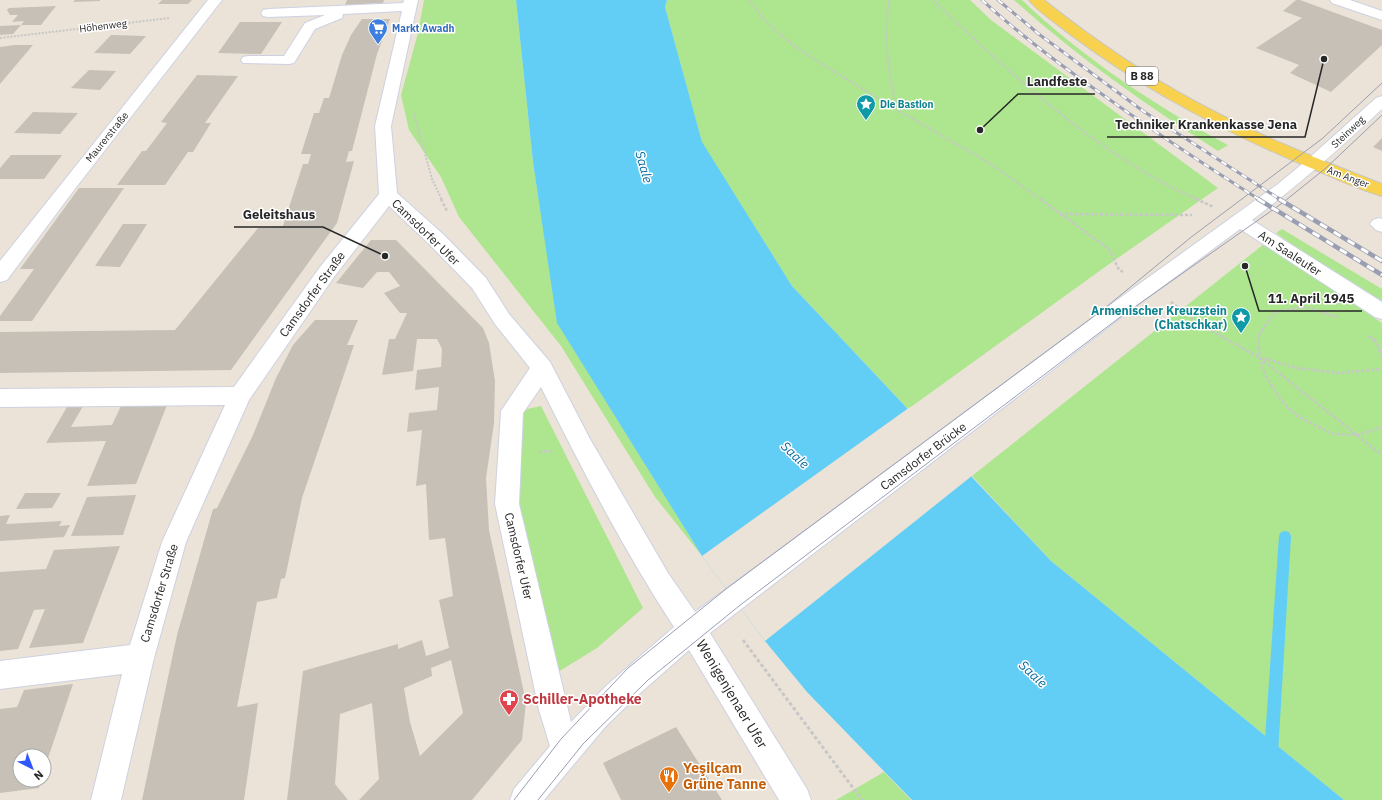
<svg xmlns="http://www.w3.org/2000/svg" width="1382" height="800" font-family="'IBM Plex Sans',sans-serif">
	<style>
		.green { fill: #ade68f }
		.water { fill: #62cef5 }
		.pier { fill: #ebe3d7 }
		.lines { fill: none; stroke-linecap: round; stroke-linejoin: round }
		.stream { fill: #62cef5; fill-rule: evenodd }
		.building { fill: #c6c0b7; fill-rule: evenodd }
		.minor-casing { stroke: #cdd1e2; stroke-width: 2 }
		.major-casing { stroke: #c7c7c7; stroke-width: 2 }
		.path-far2 { stroke: #c7c7c7; stroke-width: 2; stroke-dasharray: 2 1.5; stroke-linecap: butt }
		.path-far1 { stroke: #c7c7c7; stroke-width: 2.5; stroke-dasharray: 3 2; stroke-linecap: butt }
		.path { stroke: #c7c7c7; stroke-width: 3; stroke-dasharray: 3.5 2.5; stroke-linecap: butt }
		.minor { fill: #fff; fill-rule: evenodd }
		.major { fill: #f8d24f; fill-rule: evenodd }
		.tram { stroke: #9a9eb3; stroke-width: 1 }
		.rail-far1-casing { stroke: #9a9eb3; stroke-width: 3 }
		.rail-casing { stroke: #9a9eb3; stroke-width: 4.5 }
		.rail-far1 { stroke: #fff; stroke-width: 2; stroke-dasharray: 6; stroke-linecap: butt }
		.rail { stroke: #fff; stroke-width: 3; stroke-dasharray: 8; stroke-linecap: butt }
		.labels { text-anchor: middle; dominant-baseline: central; stroke-width: 3; stroke-linejoin: round; paint-order: stroke }
		.far-street-label { font-size: 10px; fill: #272727; stroke: #fff }
		.far-shop-label { font-size: 10px; font-weight: bold; fill: #366cbe; stroke: #fff; text-anchor: start }
		.far-culture-label { font-size: 10px; font-weight: bold; fill: #0d838f; stroke: #fff; text-anchor: start }
		.shield { fill: #fff; stroke: #686868; stroke-width: 1 }
		.shield-label { font-size: 11px; font-weight: bold; fill: #272727 }
		.street-label { font-size: 12px; fill: #272727; stroke: #fff }
		.culture-label { font-size: 12px; font-weight: bold; fill: #0d838f; stroke: #fff; text-anchor: end }
		.water-label { font-size: 13px; font-style: italic; fill: #05689d; stroke: #fff }
		.near-street-label { font-size: 14px; fill: #272727; stroke: #fff }
		.near-health-label { font-size: 14px; font-weight: bold; fill: #be3a42; stroke: #fff; text-anchor: start }
		.near-food-label { font-size: 14px; font-weight: bold; fill: #c56008; stroke: #fff; text-anchor: start }
		.leader { fill: none; stroke: #272727; stroke-width: 1.5 }
		.callout-dot { fill: #272727; stroke: #fff; stroke-width: 1.5 }
		.callout-label { font-size: 13px; text-anchor: middle; font-weight: bold; fill: #272727; stroke: #fff; stroke-width: 3; stroke-linejoin: round; paint-order: stroke }
	</style>
	<rect width="100%" height="100%" fill="#ebe3d7"/>
	<path class="green" d="M424 0H516L533 162 558 323 702 556 655 497 561 346 459 217 441 177 409 130 401 95 418 33Z
		M667 0H970L991 20 1218 188 1105 267 908 409 792 286 702 143 665 7Z
		M1014 0H1022C1083 58 1154 105 1228 145L1218 151C1146 105 1077 57 1014 0Z
		M1282 229 1382 289V305L1339 279 1276 233Z
		M1264 244 1382 323V800H1344L1051 561 972 476Z
		M541 406 643 608 597 648 558 672 519 504 523 410Z
		M884 772 911 800H836Z"/>
	<path class="water" d="M516 0H667L665 7 702 142 792 286 1051 561 1344 800H912L807 692 765 641 739 606 702 556 557 323 533 162Z"/>
	<path class="pier" d="M910 407 973 475 765 641 702 556Z"/>
	<g class="lines">
		<path class="stream" d="M1285 531 1289 532 1291 536 1278 754 1276 759 1271 761 1266 759 1264 754 1279 536 1281 532Z"/>
	</g>
	<path class="building" d="M75 0H100V1L73 2Z
		M162 0H192L188 4H158Z
		M347 0H384L383 3 345 5Z
		M1296 0H1300L1382 30V45L1331 92 1290 73 1299 65 1256 48 1302 18 1283 11Z
		M56 6 41 25H21L24 21 12 22 18 15H10L7 10 9 8Z
		M362 19H390L377 54 352 151H349L346 162 354 161 337 223 231 370 0 373V332L175 330 258 228 283 226 303 164H308L311 154H301L314 113H319L324 98H329L342 55 351 35Z
		M240 22H282L261 54 218 53Z
		M21 25 13 34 0 35V26Z
		M111 35 146 36 130 54 94 53Z
		M15 45H33L0 84V47Z
		M89 70 116 71 100 90 71 88Z
		M197 75 238 76 205 123H211L193 152H188L165 185H117L142 151H146L167 123 161 122Z
		M33 112 78 113 60 134 14 133Z
		M1382 138V151L1373 147Z
		M11 155H62L44 179H0V168Z
		M79 188H124L32 321H0V316L34 269H20Z
		M123 224H147L120 267 95 266Z
		M371 240H396L483 328 489 343 495 381 494 423 486 478 489 530 526 702 522 740 472 800H359L379 779 372 703 340 714 335 784 348 800H287L303 671 398 644V649L422 640 426 656 449 648 439 600 453 596 445 538 429 540 426 484 416 486 422 430 407 432 409 413 437 410 439 387 415 390 417 370 441 367 442 349 437 339H417L413 371 382 375 389 339H395L407 313H400L384 293 400 286 389 272H377L363 288 336 283ZM451 660 463 713 420 756 410 722 404 688 432 676 431 668Z
		M315 320H358L347 345H354L302 498 285 578 281 579 277 598 257 602 237 707 258 703 244 800H142L177 635 213 509 217 508 253 435 276 378 293 345Z
		M167 405 136 484 87 486 106 441 46 443 67 407 83 406 71 427 112 425 121 406Z
		M25 493H61L52 508 16 509Z
		M136 495 123 535 71 536 87 497Z
		M10 515 6 524 62 521 59 526 70 525 64 537 0 541V516Z
		M120 546 83 643 29 648 45 609 34 610 18 649 0 651V572L46 569 54 550Z
		M73 684 44 770V756H20V780H41L39 788 0 793V709L17 707 24 690Z
		M676 727 722 800H621L603 763Z"/>
	<g class="lines">
		<g class="minor-casing">
			<path id="minor" d="M208 0H222L74 190 7 280 0 282V261Z
				M404 0H418L391 126 397 193 444 235 486 278 509 314 550 362 590 439 668 573 695 612 1106 308 1278 184 1308 159 1376 98 1382 96V109C1340 148 1298 186 1252 220L1382 302V319L1375 317 1240 229 1120 318 710 633 807 789 811 800H779L689 650 637 696 606 726 544 800H510L514 789 550 746 539 710 495 504 501 411 530 368 495 324 472 288 430 245 389 206 334 277 249 400 186 542 154 658 121 800H91L122 674 0 689V661L130 645 162 542 225 405 0 407V389L234 387 320 267 379 194 375 126 402 11 343 14 342 18 315 29 294 63 289 64 243 63 241 60 243 57 248 56H284L305 23 325 15 268 17 263 16 261 13 263 10 268 9 403 3ZM541 387C582 469 624 551 674 627L607 685 571 722 519 504 523 413Z
				M1330 0H1350L1382 11V20L1332 3Z
				M1379 218 1382 219V232L1376 230 1370 224 1373 220Z"/>
		</g>
		<g class="major-casing">
			<path id="major" d="M1029 0H1044C1093 39 1144 74 1198 103 1257 135 1320 160 1382 184V196C1356 189 1331 176 1306 166 1223 131 1143 89 1071 35 1059 25 1038 12 1029 0Z"/>
		</g>
		<path class="path-far2" d="M749 0C775 37 807 55 845 78 889 106 934 131 979 157 1001 170 1021 186 1042 200
			M889 0C884 38 887 73 898 110
			M933 0C1009 73 1101 158 1199 200
			M0 38 170 18
			M414 114 432 179 442 200"/>
		<path class="path-far1" d="M441 199 447 211
			M1040 199 1109 249 1119 270 1123 272
			M1196 199 1214 207
			M1060 214 1192 215
			M1171 302 1198 323 1260 358 1382 455
			M1338 317 1305 307 1275 312 1258 336 1260 358 1265 375 1281 400 1297 416 1333 434 1358 435 1382 427
			M1368 336 1376 341
			M1375 340 1382 356
			M1263 358 1296 368 1338 373 1382 369
			M539 452 552 451"/>
		<path class="path" d="M743 640 862 800"/>
		<use href="#minor" class="minor"/>
		<use href="#major" class="major"/>
		<path class="tram" d="M514 800 561 739 628 668 726 589 1105 308 1190 238 1323 138 1382 83
			M538 800 583 744 648 680 739 606 1119 318 1281 204 1326 168 1382 115"/>
		<g class="rail-far1-casing">
			<path id="rail-far1" d="M982 0C1021 36 1063 67 1106 97 1156 133 1208 167 1260 200
				M998 0 1040 35 1143 111 1281 200"/>
		</g>
		<g class="rail-casing">
			<path id="rail" d="M1258 199 1382 275
				M1279 199 1382 261"/>
		</g>
		<use href="#rail-far1" class="rail-far1"/>
		<use href="#rail" class="rail"/>
	</g>
	<defs>
		<g id="supermarket-pin" transform="scale(1)"><path d="M0 17L-7.5 6A9.5 9.5 0 1 1 7.5 6Z" fill="#3f7fe0" stroke="#fff"/><path d="M-6-5.5h2.5l.6 2H6L4.5 2H-2.5L-4.4-4H-6ZM-1.5 3.2a1.3 1.3 0 1 0 .1 0ZM3 3.2a1.3 1.3 0 1 0 .1 0Z" fill="#fff"/></g>
		<g id="sight-pin" transform="scale(1)"><path d="M0 17L-7.5 6A9.5 9.5 0 1 1 7.5 6Z" fill="#0f9aa8" stroke="#fff"/><path d="M0-6L1.8-2.2L6-1.7L2.9 1.2L3.7 5.4L0 3.3L-3.7 5.4L-2.9 1.2L-6-1.7L-1.8-2.2Z" fill="#fff"/></g>
		<g id="pharmacy-pin" transform="scale(1)"><path d="M0 17L-7.5 6A9.5 9.5 0 1 1 7.5 6Z" fill="#e0444e" stroke="#fff"/><path d="M-2-6h4v4h4v4h-4v4h-4v-4h-4v-4h4Z" fill="#fff"/></g>
		<g id="restaurant-pin" transform="scale(1)"><path d="M0 17L-7.5 6A9.5 9.5 0 1 1 7.5 6Z" fill="#e8710a" stroke="#fff"/><path d="M-5-6h1v4h1v-4h1v4h1v-4h1v5L-1.5 .5V6h-2V.5L-5-1ZM5-6V6H3V1.5H1.5Q1.5-4 5-6Z" fill="#fff"/></g>
	</defs>
	<g fill-rule="evenodd">
		<use href="#supermarket-pin" x="378" y="28"/>
		<use href="#sight-pin" x="866" y="104"/>
		<use href="#sight-pin" x="1241" y="317"/>
		<use href="#pharmacy-pin" x="509" y="699"/>
		<use href="#restaurant-pin" x="669" y="776"/>
	</g>
	<g class="labels">
		<g class="far-street-label">
			<text transform="translate(103 26) rotate(-7)">Höhenweg</text>
			<text transform="translate(1348 132) rotate(-43)">Steinweg</text>
			<text transform="translate(107 137) rotate(-51)">Maurerstraße</text>
			<text transform="translate(1348 177) rotate(21)">Am Anger</text>
		</g>
		<g class="far-shop-label">
			<text x="392" y="28">Markt Awadh</text>
		</g>
		<g class="far-culture-label">
			<text x="880" y="104">Die Bastion</text>
		</g>
		<rect class="shield" x="1126" y="67" width="32" height="18" rx="3"/>
		<g class="shield-label">
			<text x="1142" y="76">B 88</text>
		</g>
		<g class="street-label">
			<text transform="translate(426 232) rotate(44)">Camsdorfer Ufer</text>
			<text transform="translate(1290 253) rotate(33)">Am Saaleufer</text>
			<text transform="translate(312 294) rotate(-54)">Camsdorfer Straße</text>
			<text transform="translate(923 456) rotate(-37)">Camsdorfer Brücke</text>
			<text transform="translate(519 556) rotate(77)">Camsdorfer Ufer</text>
			<text transform="translate(159 593) rotate(-73)">Camsdorfer Straße</text>
		</g>
		<g class="culture-label">
			<text x="1227" y="310">Armenischer Kreuzstein<tspan x="1227" dy="14">(Chatschkar)</tspan></text>
		</g>
		<g class="water-label">
			<text transform="translate(644 167) rotate(74)">Saale</text>
			<text transform="translate(795 455) rotate(43)">Saale</text>
			<text transform="translate(1033 674) rotate(43)">Saale</text>
		</g>
		<g class="near-street-label">
			<text transform="translate(732 694) rotate(59)">Wenigenjenaer Ufer</text>
		</g>
		<g class="near-health-label">
			<text x="523" y="699">Schiller-Apotheke</text>
		</g>
		<g class="near-food-label">
			<text x="683" y="768">Yeşilçam<tspan x="683" dy="16">Grüne Tanne</tspan></text>
		</g>
	</g>
	<path class="leader" d="M980 130L1018 94H1095M1324 59L1305 137H1107M385 256L323 227H234M1245 266L1259 311H1362"/>
	<g class="callout-dot">
		<circle cx="980" cy="130" r="4"/>
		<circle cx="1324" cy="59" r="4"/>
		<circle cx="385" cy="256" r="4"/>
		<circle cx="1245" cy="266" r="4"/>
	</g>
	<g class="callout-label">
		<text x="1057" y="86">Landfeste</text>
		<text x="1206" y="129">Techniker Krankenkasse Jena</text>
		<text x="279" y="219">Geleitshaus</text>
		<text x="1311" y="303">11. April 1945</text>
	</g>
	<g transform="translate(32 768) rotate(138)"><circle r="19" fill="#ffffff" stroke="#a9a9a9"/>
	<path d="M0-3L7 15L0 10L-7 15Z" fill="#3056ff"/>
	<text y="-6" font-size="11" font-weight="bold" text-anchor="middle" fill="#272727">N</text>
	</g>
</svg>
